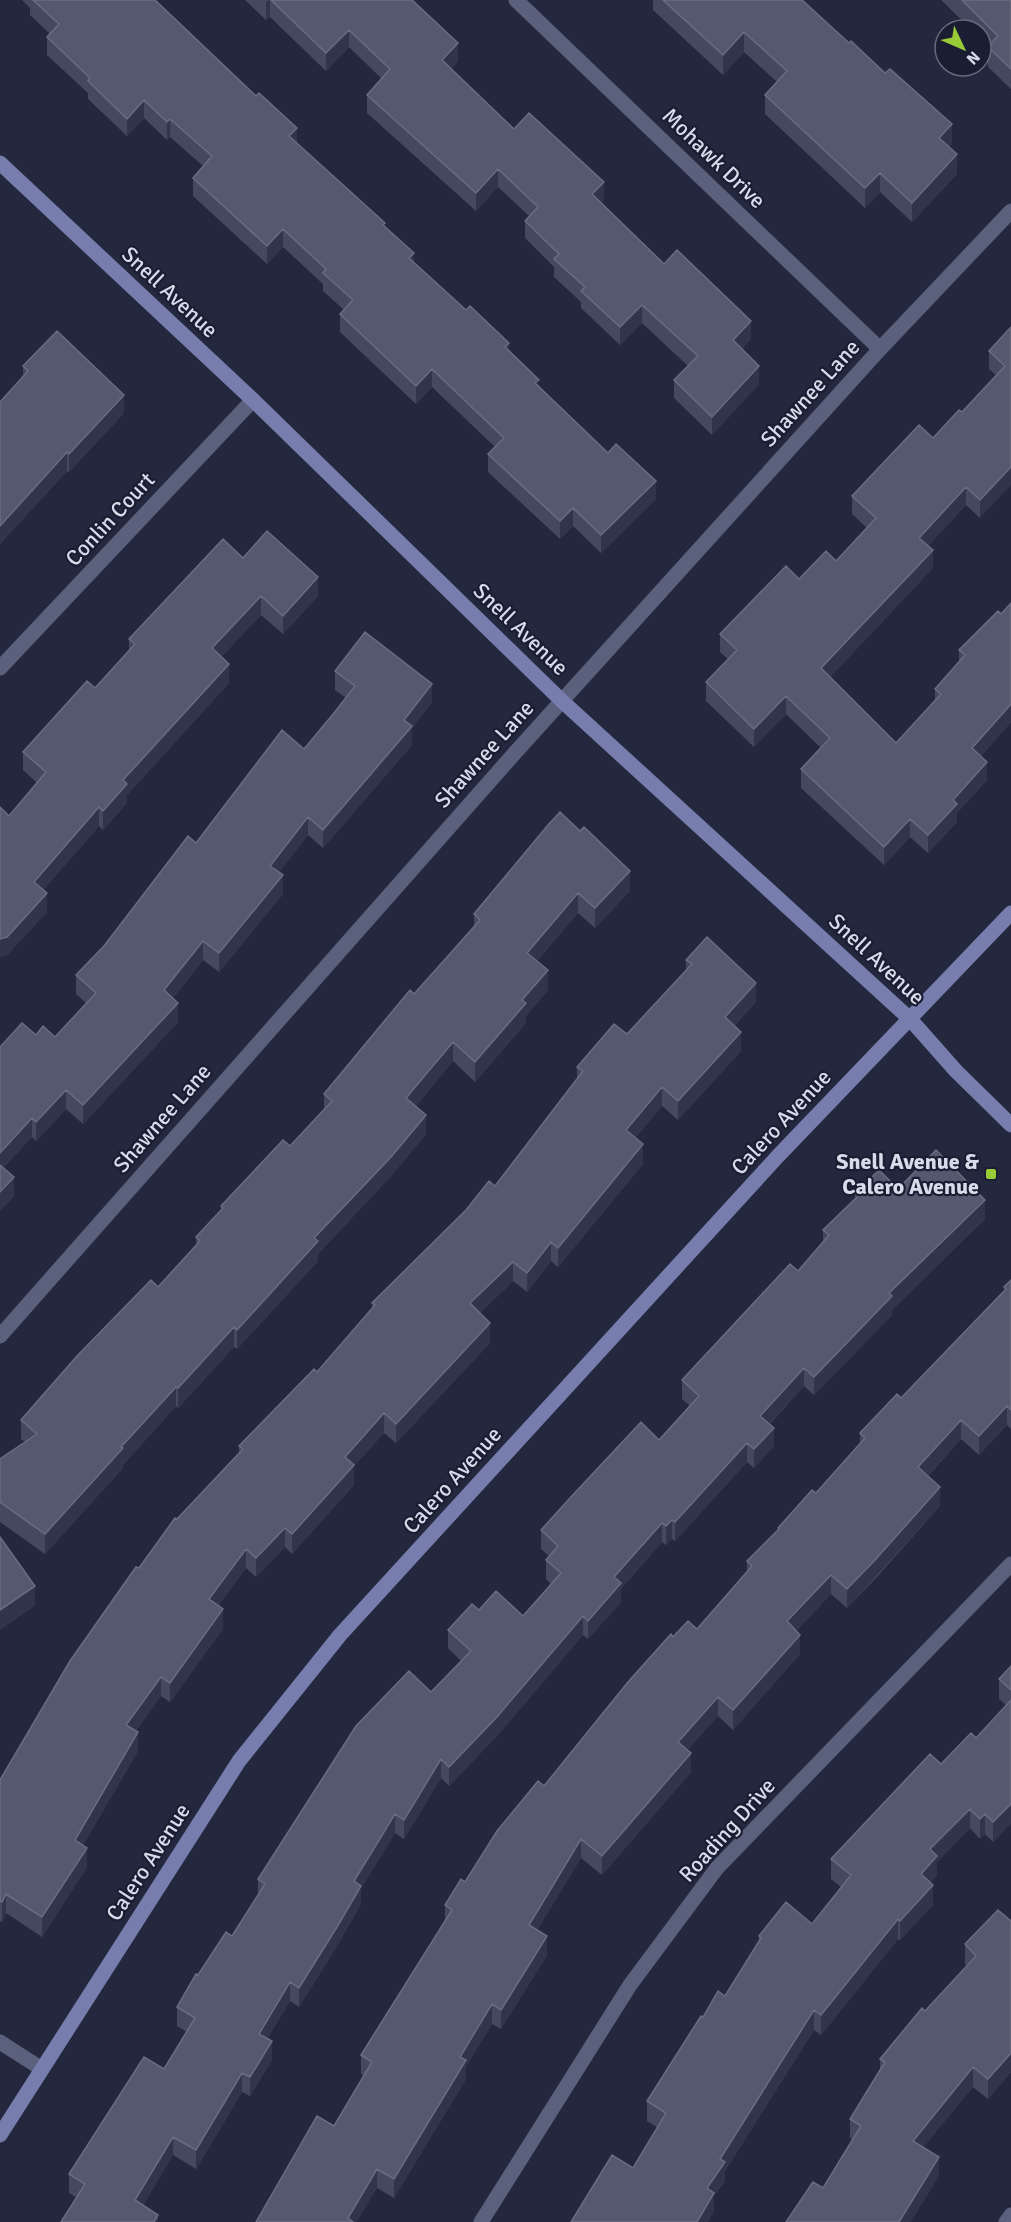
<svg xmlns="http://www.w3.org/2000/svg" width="1011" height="2222" font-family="Signika,sans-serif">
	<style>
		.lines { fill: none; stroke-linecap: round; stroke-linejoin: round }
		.street { stroke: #5b607d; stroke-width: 15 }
		.secondary { stroke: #777ead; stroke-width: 15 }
		.wall { fill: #454960 }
		.shaded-wall { fill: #31354c }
		.building { fill: #55596f; stroke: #696d82; stroke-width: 1.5 }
		.poi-dot { fill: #98cb37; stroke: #1b1e33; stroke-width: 2 }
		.labels { text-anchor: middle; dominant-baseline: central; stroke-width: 4.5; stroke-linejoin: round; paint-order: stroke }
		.street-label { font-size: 22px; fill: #d8dbea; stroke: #1b1e33 }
		.poi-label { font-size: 22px; font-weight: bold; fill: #d8dbea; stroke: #1b1e33; text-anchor: end }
	</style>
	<rect width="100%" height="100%" fill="#24283e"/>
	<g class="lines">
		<path class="street" d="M516 0 880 349
			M0 668 253 400
			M0 1336 513 755 880 349 1011 211
			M0 2042 42 2069
			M481 2222 630 1985 717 1868 1011 1564
			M1006 2222 1011 2215"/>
		<path class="secondary" d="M0 163 253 400 562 701 910 1019 956 1071 1011 1125
			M0 2135 239 1761 340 1635 778 1156 1011 913"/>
	</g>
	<path class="wall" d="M22 0H155L297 143 385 226 414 263 509 351 539 386 656 499 601 553 573 526 560 539 488 472V454L495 447 432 387 416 404 340 332V314L344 310 323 291V284L283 247 267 264 193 196V178L203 166 170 137 167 140 144 118 127 136 88 99V93L47 55V37L50 34 30 15V8Z
		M245 0H412L458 61 451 69 514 129 604 200 601 203 664 264 751 339 742 349 759 384 712 435 674 398V380L688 366 642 323 620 345 581 308V302L554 277V267L525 238V221L529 216 498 187 476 211 367 113V95L382 79 349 47 326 71 270 17 266 20Z
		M653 0H802L952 144 949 147 957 174 912 222 880 192 865 208 765 114V95L777 82 744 52 723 75 653 10Z
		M941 0H1011V89L988 67V47L989 46 981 38V30H972Z
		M1011 327 980 518 966 505 928 546 933 568 830 677 896 743 935 701V689L959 661V650L1001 614 1011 603V722L981 756 987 780 957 813V822L928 853 910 837 884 865 801 788V769L821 748 786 714 754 747 706 701V682L728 659 720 652V634L799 579 836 561 867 528 852 514V496L933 438 962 412 996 375 989 369V351Z
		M23 366 124 413 69 472 67 471 0 544V402L23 377Z
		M243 558 318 596 283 634 261 615 221 657 229 683 127 795V803L103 830 99 826 43 890 47 912 7 955 9 816 37 783 23 770V752L95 688 129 651V639Z
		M335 671 432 702 412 728V745L323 848 308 835 279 872 283 894 219 972 203 960 173 998 178 1022 83 1124 66 1109 36 1141 32 1137 3 1168 14 1196 0 1211V1047L36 1035 55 1037 86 1003 76 994V975L104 946 196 843 304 749 346 698 335 690Z
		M548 825 630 891 595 928 578 913 537 961 548 990 526 1016V1023L475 1082 453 1061 416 1106 426 1134 391 1176 318 1254V1261L237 1349 234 1347 178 1408 176 1406 123 1465V1468L45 1554 0 1522V1459L25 1442 21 1439V1420L158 1287 196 1245V1237L221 1210V1206L290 1146 324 1109V1094L474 928V914Z
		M686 960 756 1002 734 1026 741 1051 678 1120 662 1106 635 1138 643 1164 558 1267 551 1261 527 1292 513 1281 480 1313 490 1343 396 1443 384 1433 354 1466V1485L292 1554 285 1547 256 1577 246 1568 218 1606 223 1629 170 1702 161 1696 136 1731 138 1751 83 1845 87 1867 42 1937 6 1913 2 1922 0 1921V1780L139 1568 177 1519 239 1453V1446L317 1372 372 1309V1303L495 1186 577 1079V1067L627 1034 686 970Z
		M898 1189 985 1219 892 1310V1315L814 1395 804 1386 770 1424 774 1446 754 1468 747 1462 675 1541 672 1539 666 1545 662 1542 621 1589V1602L588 1639 583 1635 496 1737 449 1786 441 1778 404 1839 395 1833 361 1888V1904L337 1946 299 2007 290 2001 267 2039 272 2060 250 2096 242 2092 196 2169 173 2155 143 2205 158 2222 77 2198 69 2193V2174L164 2069 187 2032 177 2026V2007L198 1975 232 1936 258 1895V1879L431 1692 461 1661 448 1648V1630L479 1610 523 1616 551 1584 546 1579V1560L549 1556 541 1549V1530L659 1440 690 1406 682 1399V1380L798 1271 823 1242V1230L855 1199V1194Z
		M1011 1280V1429L1007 1425 979 1455 961 1439 928 1476 940 1506 876 1578 847 1608 831 1594 796 1631 800 1654 733 1730 718 1716 687 1750 691 1772 602 1875 581 1858 537 1930 547 1955 501 2029 492 2024 466 2066V2079L394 2198 377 2188 334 2126 364 2076 361 2074V2055L445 1920V1905L544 1786 673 1637 697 1629 747 1572V1561L778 1531V1528L816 1493 860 1443V1433L901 1398 1004 1291V1287Z
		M1011 1666V1823L993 1842 985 1834 980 1839 970 1828 937 1862V1875L930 1883 933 1905 900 1940 898 1939 821 2035 814 2030 725 2171V2181L714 2196V2212L633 2168 657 2127 647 2121V2101L703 2017 725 1996 759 1942V1936L812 1924 841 1887 831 1879V1859L941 1764 976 1738 1006 1705 999 1699V1679Z
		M1011 1921V2072L988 2099 973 2087 923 2147 939 2176 823 2188 853 2140 850 2138V2119L880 2070V2059L967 1966 965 1964V1944Z"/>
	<path class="shaded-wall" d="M269 0H270V17L266 20V2Z
		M349 30V47L326 71V53Z
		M744 32V52L723 75V55Z
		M458 43V61L442 78V60Z
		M144 100V118L127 136V119Z
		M170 119V137L167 140V122Z
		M952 124V144L939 158V138Z
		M297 128V146L289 136Z
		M957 154V174L912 222V203Z
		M498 169V187L476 211V193Z
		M880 173V192L865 208V188Z
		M604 182V200L592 212V194Z
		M283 229V247L267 264V246Z
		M414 253V271L409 258Z
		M642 305V323L620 345V327Z
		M751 321V339L733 358V340Z
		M509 343V361L505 347Z
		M759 366V384L712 435V417Z
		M432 369V387L416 404V386Z
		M124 395V413L69 472V454Z
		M67 452V471L0 544V526Z
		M1011 467V485L980 518V500Z
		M656 481V499L601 553V535Z
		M966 487V505L919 556V538Z
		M573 508V526L560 539V521Z
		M933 550V568L821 686V668Z
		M318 577V596L283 634V616Z
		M261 596V615L212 667V648Z
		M229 664V683L127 795V803L103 830V811L123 780Z
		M432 684V702L412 728V745L323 848V830L404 720Z
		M786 696V714L754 747V729Z
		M1011 704V722L972 766V748Z
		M987 762V780L957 813V822L928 853V835L953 800Z
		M99 807V826L34 901V882Z
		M308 817V835L270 884V866Z
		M910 819V837L884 865V847Z
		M630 871V891L595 928V908Z
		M283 875V894L219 972V953Z
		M47 893V912L7 955 0 958V939Z
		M578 893V913L527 972V953Z
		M203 941V960L164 1009V990Z
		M548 970V990L526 1016V1023L475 1082V1062L522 1000Z
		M756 983V1002L725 1037V1017Z
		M178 1003V1022L83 1124V1105Z
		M741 1032V1051L678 1120V1101Z
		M453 1042V1061L406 1118V1098Z
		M662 1087V1106L626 1149V1130Z
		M66 1090V1109L36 1141V1122Z
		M426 1115V1134L391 1176 318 1254V1261L237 1349V1330L314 1238Z
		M32 1118V1137L0 1171V1153Z
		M643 1144V1164L558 1267V1248Z
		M14 1177V1196L0 1211V1192Z
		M985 1200V1219L892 1310V1315L814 1395V1377L889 1293Z
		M551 1242V1261L527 1292V1273Z
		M513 1262V1281L470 1323V1303Z
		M490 1323V1343L396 1443V1424Z
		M234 1327V1347L178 1408V1388Z
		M804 1368V1386L760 1434V1416Z
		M176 1387V1406L123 1465V1468L45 1554V1534L121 1447Z
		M1007 1406V1425L979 1455V1436Z
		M384 1413V1433L354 1466V1485L292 1554V1534L345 1457Z
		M961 1420V1439L918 1486V1467Z
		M774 1428V1446L754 1468V1449Z
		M747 1443V1462L675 1541V1522Z
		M940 1487V1506L847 1608V1589Z
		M672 1520V1539L666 1545V1526Z
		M662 1523V1542L621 1589V1602L588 1639V1621L614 1577Z
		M285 1528V1547L256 1577V1558Z
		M246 1549V1568L209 1618V1599Z
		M831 1575V1594L787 1640V1621Z
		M35 1586V1606L0 1630V1610Z
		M223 1609V1629L170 1702V1683Z
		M583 1616V1635L496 1737 449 1786V1767Z
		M800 1635V1654L733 1730V1710Z
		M161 1677V1696L126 1745V1725Z
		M718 1697V1716L678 1761V1742Z
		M138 1732V1751L75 1859V1840Z
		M691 1753V1772L602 1875V1856Z
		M441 1759V1778L404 1839V1820Z
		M1011 1804V1823L993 1842V1822Z
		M970 1809V1828L937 1862V1875L921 1893V1874L930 1849Z
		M395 1814V1833L361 1888V1904L337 1946 299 2007V1988L354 1881Z
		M985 1814V1834L980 1839V1819Z
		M581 1839V1858L529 1944V1925Z
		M87 1848V1867L42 1937V1917Z
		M933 1885V1905L900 1940V1921Z
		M6 1894V1913L2 1922V1902Z
		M898 1919V1939L821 2035V2015Z
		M547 1936V1955L501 2029V2010Z
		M290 1982V2001L259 2052V2034Z
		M492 2004V2024L466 2066V2079L394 2198V2179L460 2057Z
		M814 2010V2030L725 2171V2181L714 2196V2212L708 2222H697L707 2188 720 2159Z
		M272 2041V2060L250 2096V2077Z
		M1011 2053V2072L988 2099V2079Z
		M973 2067V2087L913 2160V2141Z
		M242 2073V2092L196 2169V2150Z
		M173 2137V2155L135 2219V2200Z
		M939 2157V2176L911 2222H899Z
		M377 2169V2188L357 2222H348V2218Z
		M158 2215V2222H154Z"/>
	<path class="building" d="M33 0H155L256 96 259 93 297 128 289 136 385 223 383 225 414 253 409 258 466 310 470 306 509 343 505 347 539 380 535 383 608 453 616 444 656 481 601 535 573 508 560 521 488 454 504 438 432 369 416 386 340 314 353 300 323 273 326 269 283 229 267 246 193 178 212 156 170 119 167 122 144 100 127 119 88 81 90 78 47 37 59 24Z
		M271 0H412L458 43 442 60 514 129 529 113 604 182 592 194 664 264 677 250 751 321 733 340 759 366 712 417 674 380 698 356 642 305 620 327 581 291 585 287 554 259 559 254 525 221 538 207 498 169 476 193 367 95 390 69 349 30 326 53Z
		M663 0H802L849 43 851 41 885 73 890 69 952 124 939 138 957 154 912 203 880 173 865 188 765 95 787 71 744 32 723 55Z
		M962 0H1011V69L988 47 998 36Z
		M1011 327V467L980 500 966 487 919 538 933 550 821 668 896 743 941 694 935 689 965 655 959 650 998 611 1001 614 1011 603V704L972 748 987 762 953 800 957 804 928 835 910 819 884 847 801 769 830 738 786 696 754 729 706 682 737 650 720 634 786 566 799 579 826 551 836 561 876 518 852 496 919 425 933 438 959 410 962 412 1005 366 989 351Z
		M57 331 124 395 69 454 67 452 0 526V402L28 371 23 366Z
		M267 531 318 577 283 616 261 596 212 648 229 664 123 780 127 784 103 811 99 807 34 882 47 893 7 937 0 939V807L9 816 46 772 23 752 87 681 95 688 135 644 129 639 223 539 243 558Z
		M365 632 432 684 404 720 412 726 323 830 308 817 270 866 283 875 219 953 203 941 164 990 178 1003 83 1105 66 1090 36 1122 32 1118 0 1153V1047L22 1023 36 1035 43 1026 55 1037 96 993 76 975 104 946 188 836 196 843 282 730 304 749 334 713 355 686 335 671Z
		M560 812 580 831 584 827 630 871 595 908 578 893 527 953 548 970 522 1000 526 1003 475 1062 453 1042 406 1098 426 1115 391 1157 314 1238 318 1241 237 1330 234 1327 178 1388 176 1387 121 1447 123 1448 45 1534 0 1502V1459L37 1434 21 1420 77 1356 151 1280 158 1287 200 1241 196 1237 223 1208 221 1206 283 1140 290 1146 332 1101 324 1094 410 990 414 994 480 920 474 914 548 825Z
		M707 937 756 983 725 1017 741 1032 678 1101 662 1087 626 1130 643 1144 558 1248 551 1242 527 1273 513 1262 470 1303 490 1323 396 1424 384 1413 345 1457 354 1465 292 1534 285 1528 256 1558 246 1549 209 1599 223 1609 170 1683 161 1677 126 1725 138 1732 75 1840 87 1848 42 1917 6 1894 2 1902 0 1901V1780L70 1661 136 1567 139 1568 175 1518 177 1519 243 1449 239 1446 314 1369 317 1372 375 1305 372 1303 466 1210 489 1181 495 1186 583 1071 577 1067 614 1024 627 1034 692 964 686 960Z
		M936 1150 985 1200 889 1293 892 1296 814 1377 804 1368 760 1416 774 1428 754 1449 747 1443 675 1522 672 1520 666 1526 662 1523 614 1577 621 1583 588 1621 583 1616 496 1718 449 1767 441 1759 404 1820 395 1814 354 1881 361 1886 337 1927 299 1988 290 1982 259 2034 272 2041 250 2077 242 2073 196 2150 173 2137 135 2200 158 2215 154 2222H61L85 2184 69 2174 144 2057 164 2069 195 2018 177 2007 196 1974 198 1975 226 1932 232 1936 265 1884 258 1879 356 1726 409 1671 431 1692 471 1651 448 1630 472 1604 479 1610 496 1591 523 1616 561 1573 546 1560 558 1546 541 1530 570 1498 641 1422 659 1440 699 1396 682 1380 790 1264 798 1271 829 1235 823 1230 858 1196 855 1194 879 1170 898 1189Z
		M0 1165 14 1177 0 1192Z
		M1011 1280V1410L1007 1406 979 1436 961 1420 918 1467 940 1487 876 1559 847 1589 831 1575 787 1621 800 1635 733 1710 718 1697 678 1742 691 1753 602 1856 581 1839 529 1925 547 1936 501 2010 492 2004 460 2057 466 2060 394 2179 377 2169 348 2218 353 2222H256L317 2116 334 2126 372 2062 361 2055 452 1910 445 1905 461 1879 465 1882 497 1831 538 1781 544 1786 628 1682 671 1634 673 1637 688 1621 697 1629 752 1566 747 1561 779 1529 778 1528 812 1490 816 1493 865 1438 860 1433 897 1394 901 1398 1006 1289 1004 1287Z
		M0 1537 35 1586 0 1610Z
		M1011 1666V1690L999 1679Z
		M1011 1700V1804L993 1822 985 1814 980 1819 970 1809 930 1849 937 1856 921 1874 933 1885 900 1921 898 1919 821 2015 814 2010 720 2159 725 2162 707 2188 714 2193 697 2222H571L612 2155 633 2168 666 2113 647 2101 701 2016 703 2017 718 1991 725 1996 761 1938 759 1936 786 1902 812 1924 851 1875 831 1859 930 1754 941 1764 971 1733 976 1738Z
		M998 1910 1011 1921V2053L988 2079 973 2067 913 2141 939 2157 899 2222H786L813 2182 823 2188 861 2126 850 2119 885 2062 880 2059 922 2008 925 2011 976 1956 965 1944Z"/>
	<rect class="poi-dot" x="985" y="1168" width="12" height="12" rx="3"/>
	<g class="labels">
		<g class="street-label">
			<text transform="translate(714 158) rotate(44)">Mohawk Drive</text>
			<text transform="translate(170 292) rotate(43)">Snell Avenue</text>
			<text transform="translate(810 393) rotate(-48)">Shawnee Lane</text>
			<text transform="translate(110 519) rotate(-47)">Conlin Court</text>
			<text transform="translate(521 629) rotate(44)">Snell Avenue</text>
			<text transform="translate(484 754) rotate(-48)">Shawnee Lane</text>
			<text transform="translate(877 959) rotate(43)">Snell Avenue</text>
			<text transform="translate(162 1118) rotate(-49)">Shawnee Lane</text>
			<text transform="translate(781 1122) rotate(-47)">Calero Avenue</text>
			<text transform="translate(452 1480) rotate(-48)">Calero Avenue</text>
			<text transform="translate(727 1830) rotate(-48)">Roading Drive</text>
			<text transform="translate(148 1862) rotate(-57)">Calero Avenue</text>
		</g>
		<g class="poi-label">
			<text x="979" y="1161">Snell Avenue &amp;<tspan x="979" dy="25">Calero Avenue</tspan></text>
		</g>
	</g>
	<g transform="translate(963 48) rotate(134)"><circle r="28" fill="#1b1e33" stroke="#676a7c" stroke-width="1.5"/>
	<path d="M0-4.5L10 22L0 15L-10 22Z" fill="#98cb37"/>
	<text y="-9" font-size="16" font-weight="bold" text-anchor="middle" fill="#d8dbea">N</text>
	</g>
</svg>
